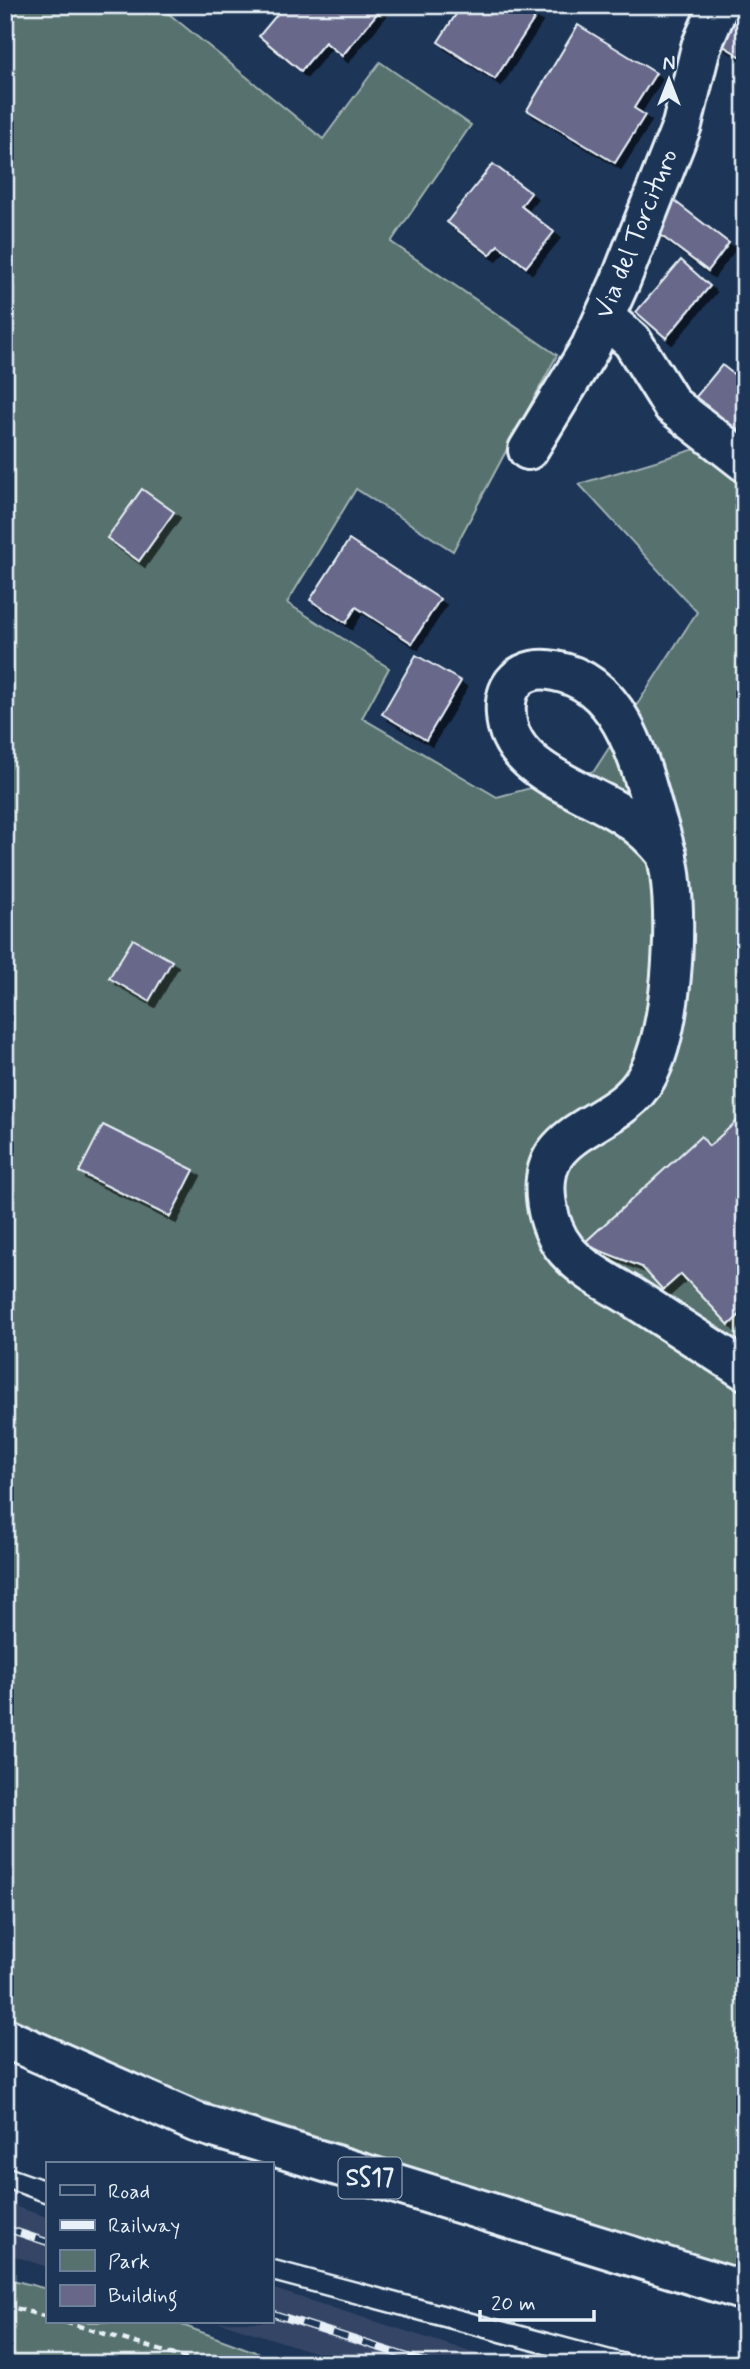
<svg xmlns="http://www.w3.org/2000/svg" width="750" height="2369" font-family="Mynerve,sans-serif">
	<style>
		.built { fill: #344466 }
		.green { fill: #57716e; stroke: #a0b1b3; stroke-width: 2 }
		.building { fill: #68678a; stroke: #e8f1f8; stroke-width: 2; filter: url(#shadow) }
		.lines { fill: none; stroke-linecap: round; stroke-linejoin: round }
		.service-casing { stroke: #e8f1f8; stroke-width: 24 }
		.minor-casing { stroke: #e8f1f8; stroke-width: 44 }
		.primary-casing { stroke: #e8f1f8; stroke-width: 44 }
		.path { stroke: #e8f1f8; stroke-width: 4.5; stroke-dasharray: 7 5; stroke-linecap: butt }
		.service { stroke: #1d3557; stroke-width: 19 }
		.minor { stroke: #1d3557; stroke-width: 38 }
		.primary { stroke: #1d3557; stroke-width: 38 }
		.rail-casing { stroke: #e8f1f8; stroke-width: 8 }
		.rail { stroke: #1d3557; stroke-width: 5; stroke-dasharray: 16; stroke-linecap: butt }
		.labels { text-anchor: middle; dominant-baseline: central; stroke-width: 5; stroke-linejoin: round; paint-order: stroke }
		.shield { fill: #1d3557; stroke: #abb9c8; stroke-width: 2 }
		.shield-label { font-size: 24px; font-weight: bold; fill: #e8f1f8 }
		.street-label { font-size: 26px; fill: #e8f1f8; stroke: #1d3557 }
	</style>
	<defs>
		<filter id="shadow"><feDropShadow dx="6" dy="6" stdDeviation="0" flood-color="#0009"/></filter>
	</defs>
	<rect width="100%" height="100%" fill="#1d3557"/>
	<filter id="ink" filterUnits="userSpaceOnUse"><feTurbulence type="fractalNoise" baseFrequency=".0143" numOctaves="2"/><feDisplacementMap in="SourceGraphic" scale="14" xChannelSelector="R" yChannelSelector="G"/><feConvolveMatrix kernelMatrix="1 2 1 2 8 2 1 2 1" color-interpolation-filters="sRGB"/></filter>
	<g filter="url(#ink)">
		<path class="built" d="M5 2203 47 2217V2267L5 2253Z
			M271 2288 509 2364H351L219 2322H271Z"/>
		<path class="green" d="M5 5H158L323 139 380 62 471 125 391 242 557 355 453 551 356 489 287 603 389 668 362 718 497 797 594 771 697 612 579 484 702 447 745 480V2270L204 2102 148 2081 5 2014Z
			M5 2278 47 2289V2322H174L288 2364H5Z"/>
		<path class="building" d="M285 5H384L342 56 325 42 301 71 259 36Z
			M462 5H519L536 16 495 79 438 42Z
			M734 5H745V59L717 42Z
			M578 25 656 73 634 108 645 115 615 163 527 110Z
			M493 164 531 193 521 206 554 232 526 267 498 245 490 255 447 222Z
			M668 196 729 243 708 271 655 231Z
			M681 260 710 286 666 338 636 312Z
			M722 365 745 383V447L690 404Z
			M142 489 174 512 139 561 107 538Z
			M349 540 440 599 412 643 356 607 346 623 310 600Z
			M416 655 461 681 426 740 382 714Z
			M133 939 172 961 149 1001 109 978Z
			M745 1114V1310L729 1325 681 1274 663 1290 642 1267 583 1244 701 1136 709 1146Z
			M103 1125 194 1170 170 1217 79 1172Z"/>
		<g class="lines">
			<g class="service-casing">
				<path id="service" d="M5 2177 47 2192
					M271 2270 623 2364"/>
			</g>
			<g class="minor-casing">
				<path id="minor" d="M605 318 632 341 672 405 745 462
					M528 450 590 348 620 282 682 125 701 47 719 5
					M667 855C654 838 641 826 623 815 584 789 508 770 506 714 505 702 507 689 516 680 526 670 541 668 555 671 619 682 638 755 653 809 659 830 667 851 670 873 677 927 673 1031 646 1078 625 1116 577 1123 555 1154 537 1180 547 1227 566 1250 582 1269 607 1282 629 1295 667 1320 706 1345 745 1370"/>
			</g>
			<g class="primary-casing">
				<path id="primary" d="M5 2038 195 2122 745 2291"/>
			</g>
			<path class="path" d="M5 2305 47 2317
				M65 2322 206 2364"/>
			<use href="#service" class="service"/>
			<use href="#minor" class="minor"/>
			<use href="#primary" class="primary"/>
			<g class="rail-casing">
				<path id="rail" d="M5 2228 47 2242
					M271 2313 430 2364"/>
			</g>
			<use href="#rail" class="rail"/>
		</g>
	</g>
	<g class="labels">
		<rect class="shield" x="338.5" y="2157.5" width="63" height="41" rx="5"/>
		<g class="shield-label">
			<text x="370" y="2178">SS17</text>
		</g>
		<g class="street-label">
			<text transform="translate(637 234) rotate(-68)">Via del Torcituro</text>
		</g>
	</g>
	<rect width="750" height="2369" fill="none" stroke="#1d3557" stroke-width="28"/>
	<rect x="14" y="14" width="722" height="2341" fill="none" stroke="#e8f1f8" stroke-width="2.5" filter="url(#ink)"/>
	<rect x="46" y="2162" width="228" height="161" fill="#1d3557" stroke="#6e8097" stroke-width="2"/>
	<rect x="60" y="2185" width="35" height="10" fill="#1d3557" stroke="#6e8097" stroke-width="2"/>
	<text x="108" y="2198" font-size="21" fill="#e8f1f8">Road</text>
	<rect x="60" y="2220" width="35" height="10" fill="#e8f1f8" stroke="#6e8097" stroke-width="2"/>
	<text x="108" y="2232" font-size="21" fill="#e8f1f8">Railway</text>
	<rect x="60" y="2250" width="35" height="21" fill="#57716e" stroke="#6e8097" stroke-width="2"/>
	<text x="108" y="2268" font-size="21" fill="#e8f1f8">Park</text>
	<rect x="60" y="2285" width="35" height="21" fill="#68678a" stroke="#6e8097" stroke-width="2"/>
	<text x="108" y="2302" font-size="21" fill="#e8f1f8">Building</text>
	<g transform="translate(669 80)" stroke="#1d3557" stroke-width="5" paint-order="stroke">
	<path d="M0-5L12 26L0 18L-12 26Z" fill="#e8f1f8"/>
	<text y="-10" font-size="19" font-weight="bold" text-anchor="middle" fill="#e8f1f8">N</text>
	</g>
	<path d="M480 2310v10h114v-10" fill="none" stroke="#e8f1f8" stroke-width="3.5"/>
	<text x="491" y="2310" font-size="21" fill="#e8f1f8" stroke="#1d3557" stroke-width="5" paint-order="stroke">20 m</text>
</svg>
